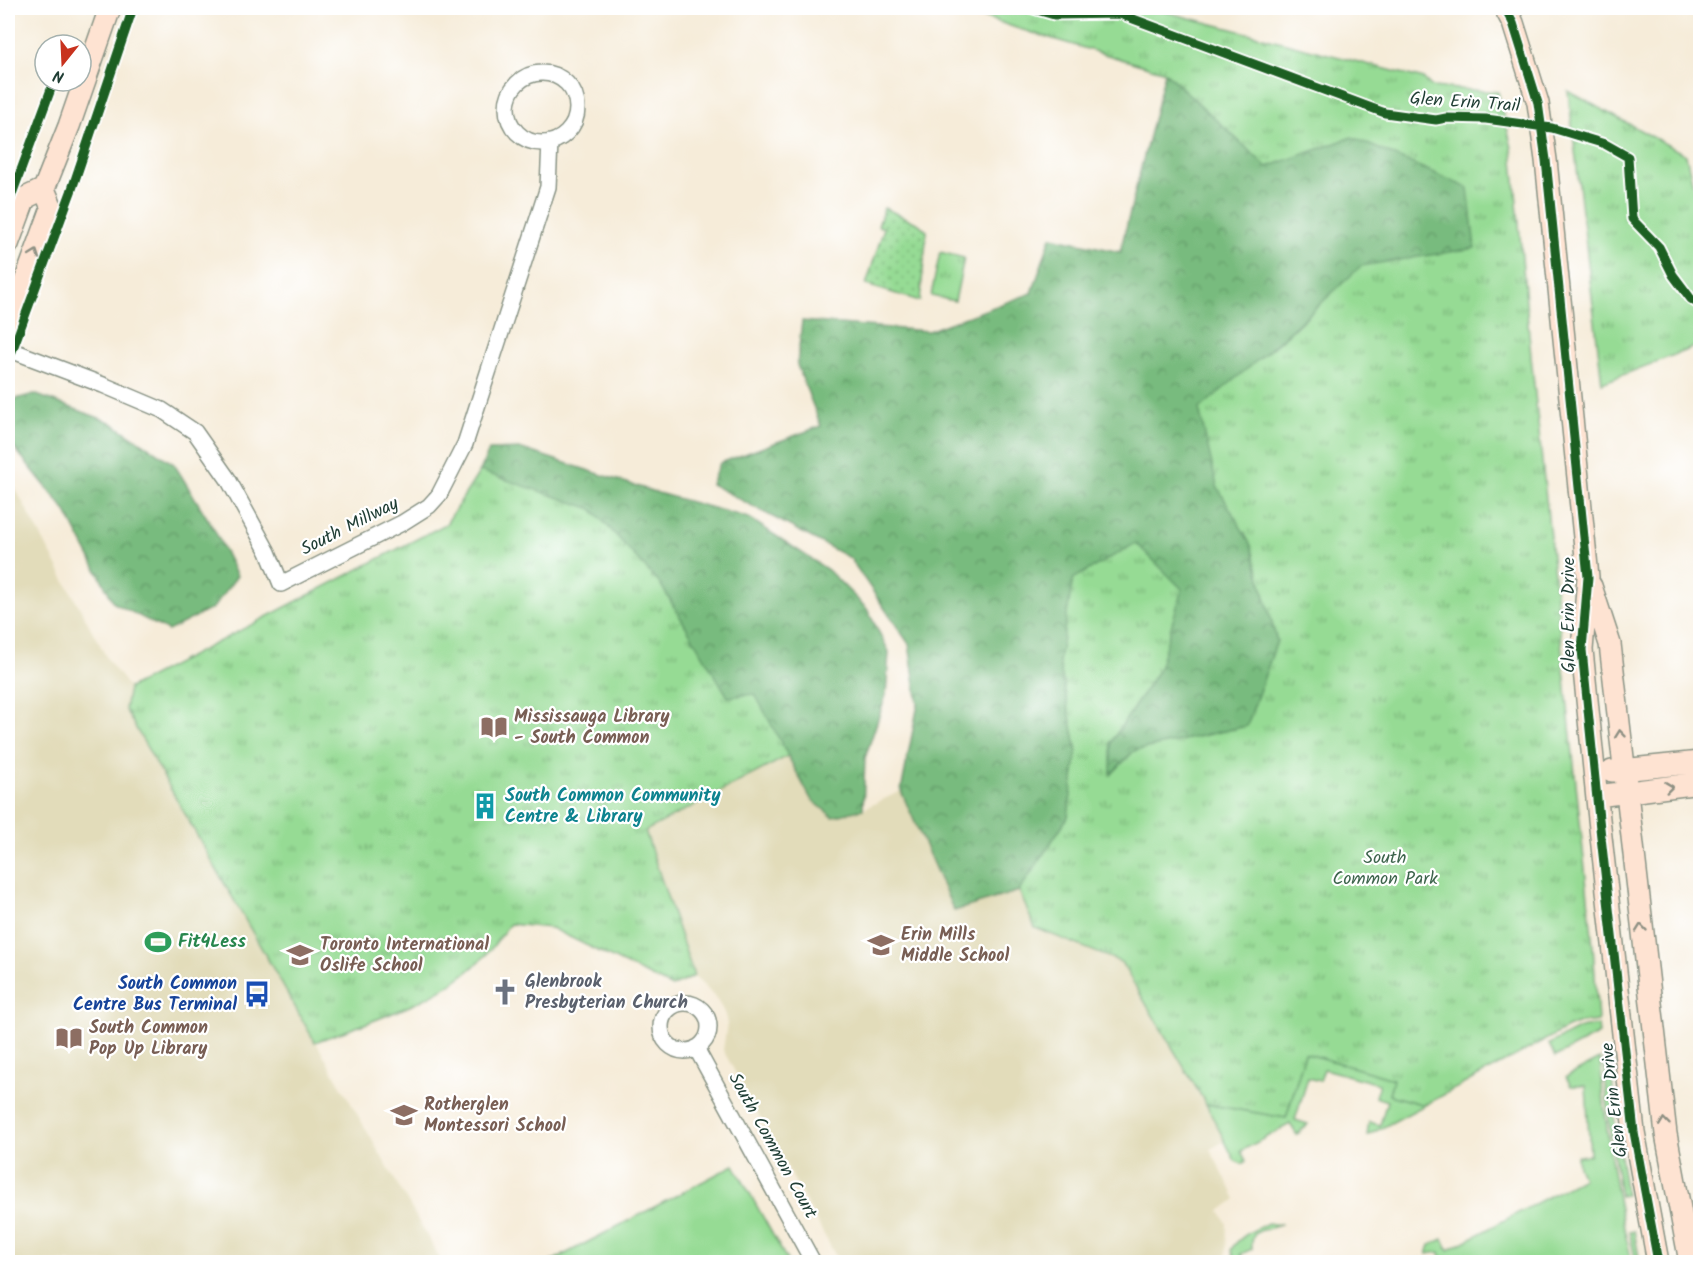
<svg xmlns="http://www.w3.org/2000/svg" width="1708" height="1270" font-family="Kalam,sans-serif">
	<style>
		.built { fill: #e2dcba }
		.grass { fill: #96db94; stroke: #5a8c64; stroke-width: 1.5 }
		.forest { fill: url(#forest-crowns); stroke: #4c7c59; stroke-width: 1.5 }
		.park { fill: url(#park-tufts); stroke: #5a8c64; stroke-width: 1.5 }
		.garden { fill: url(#garden-dots); stroke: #5a8c64; stroke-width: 1.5 }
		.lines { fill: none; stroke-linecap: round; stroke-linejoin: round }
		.street-casing { stroke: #8a9486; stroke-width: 18 }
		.secondary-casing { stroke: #8a9486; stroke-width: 24 }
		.street { stroke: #fff; stroke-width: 15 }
		.secondary { stroke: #fee3d2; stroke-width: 21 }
		.cycleway-casing { stroke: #fff; stroke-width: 13 }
		.cycleway { stroke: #1b5e20; stroke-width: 9 }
		.oneway { stroke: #8e9083 }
		.labels { text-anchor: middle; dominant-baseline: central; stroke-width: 4.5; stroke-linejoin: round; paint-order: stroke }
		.street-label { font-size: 18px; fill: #1f3d34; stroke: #fff }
		.education-label { font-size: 18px; font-weight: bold; fill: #785e54; stroke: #fff; text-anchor: start }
		.culture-label { font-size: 18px; font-weight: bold; fill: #0d838f; stroke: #fff; text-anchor: start }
		.park-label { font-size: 18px; fill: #3d644c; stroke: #fff }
		.leisure-label { font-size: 18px; font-weight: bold; fill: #27864d; stroke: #fff; text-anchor: start }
		.worship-label { font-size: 18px; font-weight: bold; fill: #5b616d; stroke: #fff; text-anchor: start }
		.transit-label { font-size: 18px; font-weight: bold; fill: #164399; stroke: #fff; text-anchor: end }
	</style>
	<defs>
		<pattern id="forest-crowns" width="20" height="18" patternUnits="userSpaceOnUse" patternTransform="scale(1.5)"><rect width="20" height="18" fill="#78bb7e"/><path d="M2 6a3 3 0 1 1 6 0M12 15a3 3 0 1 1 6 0" fill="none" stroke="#629968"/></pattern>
		<pattern id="park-tufts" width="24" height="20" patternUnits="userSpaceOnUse" patternTransform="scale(1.5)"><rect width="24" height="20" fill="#96db94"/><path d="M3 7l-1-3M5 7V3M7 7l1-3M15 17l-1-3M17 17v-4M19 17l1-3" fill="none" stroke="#7ab37a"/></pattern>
		<pattern id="garden-dots" width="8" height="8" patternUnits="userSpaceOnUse" patternTransform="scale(1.5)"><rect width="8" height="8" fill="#96db94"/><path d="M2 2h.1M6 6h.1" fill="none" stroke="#7ab37a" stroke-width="1.8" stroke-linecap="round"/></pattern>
	</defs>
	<rect width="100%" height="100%" fill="#fff"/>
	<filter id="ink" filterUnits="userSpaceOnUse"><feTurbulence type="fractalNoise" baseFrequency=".0167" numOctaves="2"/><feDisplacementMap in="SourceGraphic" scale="12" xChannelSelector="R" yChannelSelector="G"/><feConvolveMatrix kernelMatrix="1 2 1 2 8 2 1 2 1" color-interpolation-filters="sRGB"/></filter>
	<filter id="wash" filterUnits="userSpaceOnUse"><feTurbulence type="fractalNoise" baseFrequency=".008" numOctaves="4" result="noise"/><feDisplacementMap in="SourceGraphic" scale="24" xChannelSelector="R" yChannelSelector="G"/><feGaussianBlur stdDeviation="1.35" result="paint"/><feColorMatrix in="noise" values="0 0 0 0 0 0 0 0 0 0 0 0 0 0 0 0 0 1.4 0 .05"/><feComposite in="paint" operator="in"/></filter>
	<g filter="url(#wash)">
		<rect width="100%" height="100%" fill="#f6ecd9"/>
		<path class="built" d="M8 475 108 660 129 688 125 709 442 1262H8Z
			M788 756 811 799 863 809 901 791 954 911 1019 891 1036 928 1121 962 1206 1104 1225 1141 1210 1149 1236 1199 1220 1211 1227 1224 1226 1262H839L723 1050 727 1024 725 1014 716 998 694 976 645 831Z"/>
		<path class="grass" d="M1598 1025 1599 1034 1555 1057 1549 1044 1580 1028Z
			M1305 1053 1394 1079 1389 1095 1425 1105 1367 1136 1369 1122 1380 1125 1387 1101 1375 1097 1379 1084 1324 1069 1320 1081 1308 1078 1295 1120 1308 1124 1297 1135 1290 1124 1241 1151 1246 1161 1242 1164 1235 1161 1206 1104 1286 1118Z
			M1600 1059C1605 1128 1615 1195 1632 1262H1442L1440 1252 1427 1254 1430 1245 1443 1239 1449 1250 1583 1178 1578 1167 1577 1156 1590 1155 1586 1086H1571L1566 1077Z
			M1604 1060 1610 1064 1612 1069 1614 1116 1626 1195 1620 1196 1609 1122Z
			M734 1165 788 1262H550Z
			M1268 1223 1280 1225C1266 1231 1250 1226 1252 1249L1241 1254 1245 1262H1237L1231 1250C1239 1236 1254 1230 1268 1223Z
			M1634 1231 1640 1262H1636L1629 1232Z"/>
		<path class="forest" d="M1165 72 1267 167 1352 137 1469 188 1475 249 1361 267 1245 372 1217 486 1251 545 1277 641 1247 726 1134 751 1110 775 1111 742 1159 669 1059 661 1077 751 1068 817 1019 891 954 911 901 791 918 704 909 644 850 558 711 484 720 463 821 426 797 365 802 321 928 331 1032 293 1051 237 1120 252Z
			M34 394 110 422 174 464 214 529 237 576 213 608 168 631 114 603 65 510 8 440V401Z
			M522 449 658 493 749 518 828 570 867 609 889 652 886 695 865 758 863 809 833 817 811 799 755 695 728 698 661 585 480 471 489 450Z"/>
		<path class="park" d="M959 8H1151L1424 79 1432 87 1498 92 1512 148 1531 356 1593 945 1598 1021 1580 1023 1567 1028 1425 1105 1389 1095 1393 1079 1305 1053 1286 1118 1206 1104 1121 962 1035 928 1019 891 1068 817 1077 751 1059 661 1073 579 1136 543 1182 589 1159 669 1111 742V775L1134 751 1247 726 1277 641 1251 545 1217 486 1199 409 1285 337 1361 266 1475 248 1468 188 1352 137 1267 167 1165 72 1016 28Z
			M1568 91 1686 155 1700 217V345L1602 383Z
			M940 252 964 258 955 301 931 296Z
			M480 471 592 509 661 585 728 697 755 694 788 756 645 831 694 976 672 987 551 928 510 924C501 934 494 947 484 957 439 1002 374 1020 315 1042L125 709 129 688 446 524Z"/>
		<path class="garden" d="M884 208 919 224 927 231 920 301 866 285 884 228 878 226Z"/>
	</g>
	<g filter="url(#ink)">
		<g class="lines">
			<g class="street-casing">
				<path id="street" d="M507 108a35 35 0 1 1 70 0a35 35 0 1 1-70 0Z
					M8 349 103 385 162 410 195 432 228 479 268 552 281 584 402 523 429 506 439 495 465 444 548 187 550 142
					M661 1027a24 24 0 1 1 48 0a24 24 0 1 1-48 0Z
					M696 1048 813 1262"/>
			</g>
			<g class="secondary-casing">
				<path id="secondary" d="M1505 8 1513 23 1538 103 1546 160 1588 577 1582 650 1599 819 1634 1132 1658 1262
					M8 244 25 198 44 189
					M8 328 52 208 44 189 69 126 110 8
					M1591 586 1610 644 1666 1134 1690 1262
					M1612 771 1700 762
					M1597 796 1700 783"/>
			</g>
			<use href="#street" class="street"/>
			<use href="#secondary" class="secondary"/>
			<g class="cycleway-casing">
				<path id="cycleway" d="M1030 8 1054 15 1120 14 1385 113 1436 120 1446 118 1486 119 1552 128 1605 144 1628 157 1632 219 1659 247 1673 275 1691 299 1700 305
					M1505 8 1513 23 1538 103 1546 160 1588 577 1582 650 1599 819 1634 1132 1658 1262
					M8 205 54 81
					M8 362 71 192 133 8"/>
			</g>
			<use href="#cycleway" class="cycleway"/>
		</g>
		<defs><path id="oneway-chevron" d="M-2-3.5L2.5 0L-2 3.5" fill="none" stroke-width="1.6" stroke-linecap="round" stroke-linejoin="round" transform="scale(1.5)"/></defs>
		<g class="oneway">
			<use href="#oneway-chevron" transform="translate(35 254) rotate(-70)"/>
			<use href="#oneway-chevron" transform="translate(1620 734) rotate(-96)"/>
			<use href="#oneway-chevron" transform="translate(1669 787) rotate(-7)"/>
			<use href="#oneway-chevron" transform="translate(1641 928) rotate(-96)"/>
			<use href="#oneway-chevron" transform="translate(1664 1122) rotate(-97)"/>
		</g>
	</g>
	<defs>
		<g id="library-bare" transform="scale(2.07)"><path d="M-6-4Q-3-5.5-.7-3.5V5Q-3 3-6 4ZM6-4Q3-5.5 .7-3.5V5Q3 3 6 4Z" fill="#8d6e63" stroke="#fff" stroke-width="2.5" paint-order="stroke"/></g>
		<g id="building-bare" transform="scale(2.07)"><path d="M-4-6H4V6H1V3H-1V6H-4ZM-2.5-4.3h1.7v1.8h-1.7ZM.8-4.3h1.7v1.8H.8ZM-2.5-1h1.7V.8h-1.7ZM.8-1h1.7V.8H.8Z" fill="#0f9aa8" stroke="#fff" stroke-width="2.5" paint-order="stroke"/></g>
		<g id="stadium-bare" transform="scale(2.07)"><path d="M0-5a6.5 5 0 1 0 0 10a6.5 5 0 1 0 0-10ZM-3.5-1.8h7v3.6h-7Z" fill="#2e9e5b" stroke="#fff" stroke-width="2.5" paint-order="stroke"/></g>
		<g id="school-bare" transform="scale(2.07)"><path d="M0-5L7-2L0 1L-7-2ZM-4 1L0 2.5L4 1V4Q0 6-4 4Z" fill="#8d6e63" stroke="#fff" stroke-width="2.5" paint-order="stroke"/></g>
		<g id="church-bare" transform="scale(2.07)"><path d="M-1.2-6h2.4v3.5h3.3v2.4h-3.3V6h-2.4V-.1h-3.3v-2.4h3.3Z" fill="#6b7280" stroke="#fff" stroke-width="2.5" paint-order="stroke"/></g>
		<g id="bus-bare" transform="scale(2.07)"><path d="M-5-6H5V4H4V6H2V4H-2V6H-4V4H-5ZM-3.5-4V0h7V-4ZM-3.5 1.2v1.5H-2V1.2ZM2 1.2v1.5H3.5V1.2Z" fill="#1a4fb4" stroke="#fff" stroke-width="2.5" paint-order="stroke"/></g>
	</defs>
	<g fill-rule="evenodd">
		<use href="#library-bare" x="494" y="727"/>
		<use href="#building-bare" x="485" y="806"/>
		<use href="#stadium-bare" x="158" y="942"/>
		<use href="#school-bare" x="881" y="945"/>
		<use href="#school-bare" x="300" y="955"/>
		<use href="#church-bare" x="505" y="992"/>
		<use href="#bus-bare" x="257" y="994"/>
		<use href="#library-bare" x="69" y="1038"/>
		<use href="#school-bare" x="404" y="1115"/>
	</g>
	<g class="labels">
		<g class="street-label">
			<text transform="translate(1465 103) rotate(4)">Glen Erin Trail</text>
			<text transform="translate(350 527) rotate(-27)">South Millway</text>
			<text transform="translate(1569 615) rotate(-90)">Glen Erin Drive</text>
			<text transform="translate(1615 1100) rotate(-97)">Glen Erin Drive</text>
			<text transform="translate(772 1146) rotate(61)">South Common Court</text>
		</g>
		<g class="education-label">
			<text x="514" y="717">Mississauga Library<tspan x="514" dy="21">- South Common</tspan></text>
			<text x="901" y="935">Erin Mills<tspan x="901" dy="21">Middle School</tspan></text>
			<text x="320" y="945">Toronto International<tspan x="320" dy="21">Oslife School</tspan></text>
			<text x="89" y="1028">South Common<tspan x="89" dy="21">Pop Up Library</tspan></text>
			<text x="424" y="1105">Rotherglen<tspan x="424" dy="21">Montessori School</tspan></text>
		</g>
		<g class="culture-label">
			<text x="505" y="796">South Common Community<tspan x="505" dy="21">Centre &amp; Library</tspan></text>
		</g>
		<g class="park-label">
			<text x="1385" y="858">South<tspan x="1385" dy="21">Common Park</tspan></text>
		</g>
		<g class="leisure-label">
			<text x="178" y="942">Fit4Less</text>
		</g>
		<g class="worship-label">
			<text x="525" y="982">Glenbrook<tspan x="525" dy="21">Presbyterian Church</tspan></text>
		</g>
		<g class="transit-label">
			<text x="237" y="984">South Common<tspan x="237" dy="21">Centre Bus Terminal</tspan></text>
		</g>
	</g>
	<rect width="1708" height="1270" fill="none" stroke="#fff" stroke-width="30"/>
	<g transform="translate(63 63) rotate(198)"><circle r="28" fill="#ffffff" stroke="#a5b1ae" stroke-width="1.5"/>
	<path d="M0-4.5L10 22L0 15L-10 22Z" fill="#c8321e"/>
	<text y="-9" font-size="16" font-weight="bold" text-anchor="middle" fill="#1f3d34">N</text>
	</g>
</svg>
